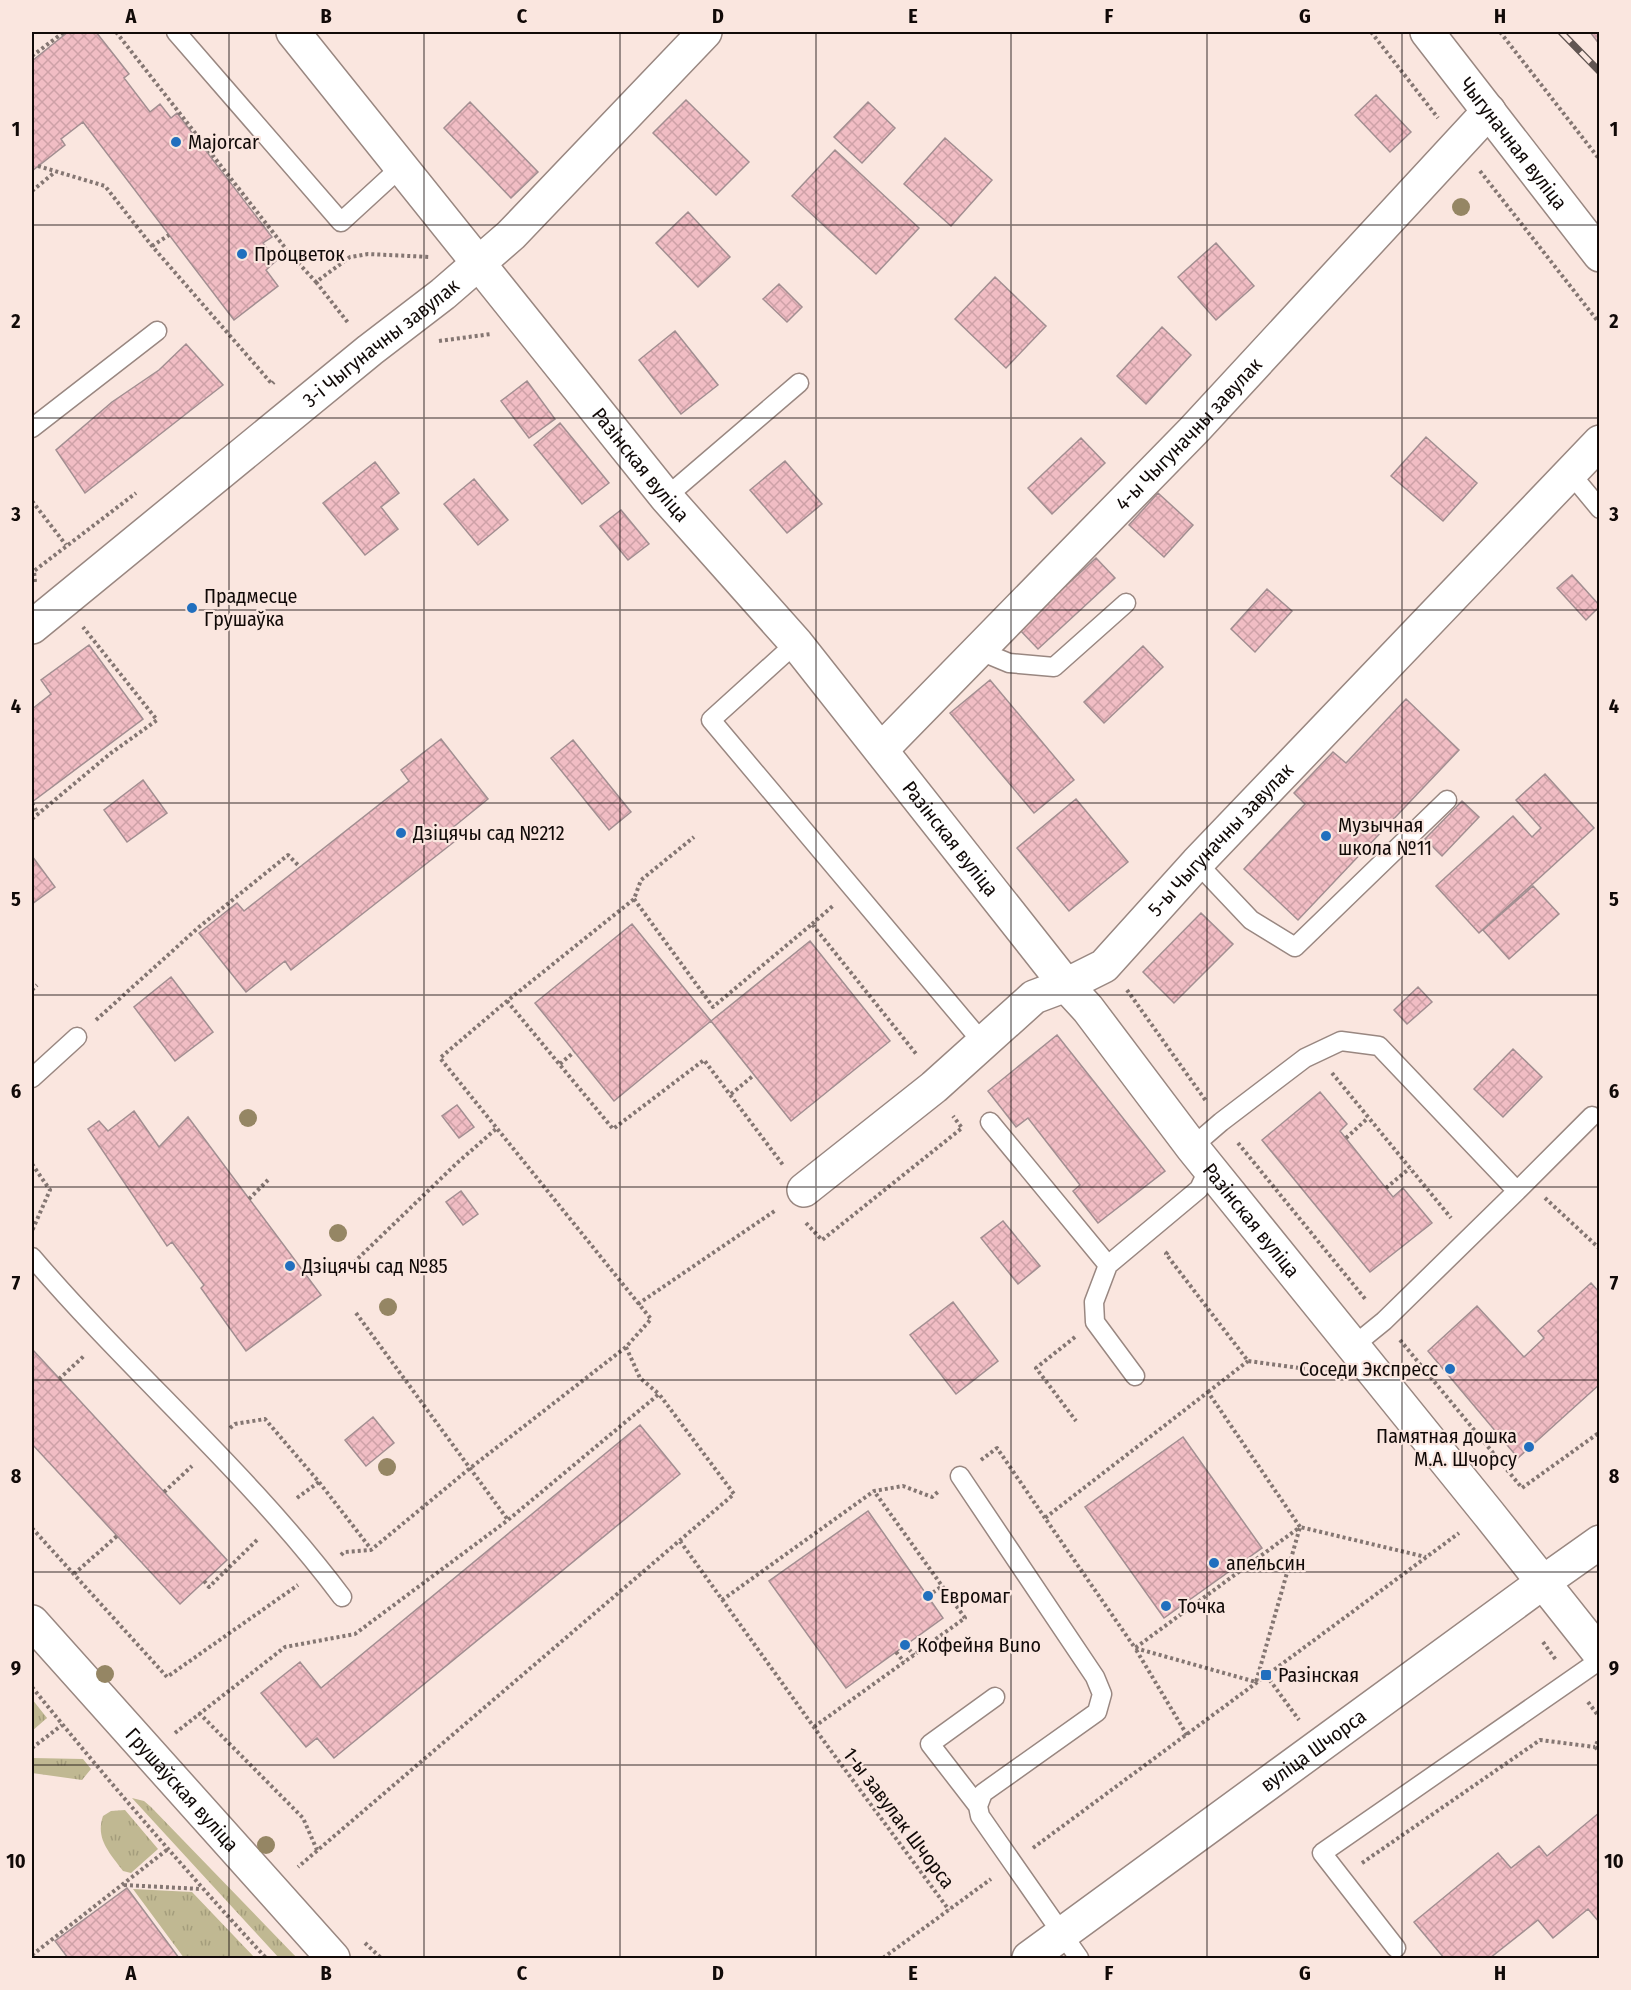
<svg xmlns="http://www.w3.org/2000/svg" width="1631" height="1990" font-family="'Fira Sans Condensed',sans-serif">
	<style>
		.grass { fill: url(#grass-tufts) }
		.building { fill: url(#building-cross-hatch); stroke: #a28e91; stroke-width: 1.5 }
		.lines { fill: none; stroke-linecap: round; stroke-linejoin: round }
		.service-casing { stroke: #998781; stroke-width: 21 }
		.minor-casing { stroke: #998781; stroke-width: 36 }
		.secondary-casing { stroke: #998781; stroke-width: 36 }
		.path { stroke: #847672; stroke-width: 4; stroke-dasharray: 3 3; stroke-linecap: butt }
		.service { stroke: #fff; stroke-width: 18 }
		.minor { stroke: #fff; stroke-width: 33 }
		.secondary { stroke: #fff; stroke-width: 33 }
		.rail-casing { stroke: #615552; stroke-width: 7 }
		.rail { stroke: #fae6df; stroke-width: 4.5; stroke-dasharray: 14; stroke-linecap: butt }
		.tree { fill: #958664 }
		.grid { fill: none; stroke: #110a08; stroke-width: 1.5; stroke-opacity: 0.55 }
		.poi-dot { fill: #216fbe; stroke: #fae6df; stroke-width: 2 }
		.labels { text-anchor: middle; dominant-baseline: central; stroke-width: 4.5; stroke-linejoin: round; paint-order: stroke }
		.poi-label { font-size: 20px; fill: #110a08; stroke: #fae6df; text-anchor: start }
		.street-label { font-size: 20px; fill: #110a08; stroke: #fae6df }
		.neatline { fill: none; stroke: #110a08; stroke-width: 2 }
		.grid-label { font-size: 20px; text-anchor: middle; font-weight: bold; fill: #110a08 }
	</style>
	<defs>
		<pattern id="grass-tufts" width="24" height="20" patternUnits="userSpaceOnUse" patternTransform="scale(1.5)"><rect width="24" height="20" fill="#c0b892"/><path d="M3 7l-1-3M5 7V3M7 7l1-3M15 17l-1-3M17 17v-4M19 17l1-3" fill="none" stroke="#a49d7c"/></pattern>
		<pattern id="building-cross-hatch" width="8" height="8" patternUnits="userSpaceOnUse" patternTransform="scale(1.5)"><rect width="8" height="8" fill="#f1bdc4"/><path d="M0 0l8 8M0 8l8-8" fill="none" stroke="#cea1a7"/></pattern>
	</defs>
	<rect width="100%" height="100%" fill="#fae6df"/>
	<path class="grass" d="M32 1699 47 1718 32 1731Z
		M32 1758 83 1759 91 1769 82 1780 32 1773Z
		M132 1798 144 1801 151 1807 297 1958H279Z
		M125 1810 158 1849 131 1873 123 1871C110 1853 95 1839 103 1816L111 1811Z
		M133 1889 192 1892 255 1958H184Z"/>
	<path class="building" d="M68 32H96L129 74 124 78 150 112 160 104 171 118 177 113 272 237 263 243 276 261 266 270 278 286 234 320 83 122 61 139 65 145 32 171V61Z
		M1590 32H1600V45Z
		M1376 95 1411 132 1390 152 1355 115Z
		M686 100 749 162 716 195 653 133Z
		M470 102 538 172 511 198 444 128Z
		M868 102 895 128 862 163 834 137Z
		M945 138 992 180 951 226 904 184Z
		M835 150 919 228 876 274 792 196Z
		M688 212 730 257 698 287 656 243Z
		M1216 243 1254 286 1216 320 1178 277Z
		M995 277 1046 326 1006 368 955 319Z
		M779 284 802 307 787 322 763 299Z
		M1162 327 1191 355 1146 404 1117 376Z
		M675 331 718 385 681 414 639 360Z
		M186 344 223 385 85 493 56 450 112 402 159 370Z
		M527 381 555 419 529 438 501 401Z
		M560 423 609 483 582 504 534 445Z
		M1426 437 1477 483 1443 521 1391 476Z
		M1081 438 1105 463 1052 514 1028 488Z
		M785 461 822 504 787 533 750 490Z
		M375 462 399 493 381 507 398 529 365 555 323 503Z
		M474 479 508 520 478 545 444 504Z
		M1158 493 1193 525 1164 557 1129 525Z
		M621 510 649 544 628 560 600 526Z
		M1096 558 1115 578 1038 649 1019 629Z
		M1572 575 1600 606 1586 620 1557 588Z
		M1267 589 1292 611 1255 652 1231 629Z
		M89 645 143 719 32 802V709L51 694 41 680Z
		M1143 646 1163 667 1104 723 1084 702Z
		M990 680 1074 780 1034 813 950 713Z
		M1406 699 1459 750 1298 920 1244 869 1305 804 1294 793 1333 752 1346 763Z
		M441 739 488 799 451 829 459 838 291 970 285 961 246 992 199 933 237 903 244 911 409 781 401 770Z
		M573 740 631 812 609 830 551 758Z
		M1545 774 1594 828 1479 933 1436 886 1513 816 1532 837 1541 828 1516 800Z
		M143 780 167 813 127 842 104 810Z
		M1076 799 1128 862 1069 911 1017 848Z
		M1462 801 1479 817 1442 856 1425 839Z
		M32 856 55 887 32 904Z
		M1533 886 1559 914 1509 959 1483 930Z
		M1201 913 1233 944 1174 1003 1143 972Z
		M632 924 711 1021 614 1101 535 1003Z
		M810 941 890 1041 791 1121 711 1021Z
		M171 977 213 1032 175 1061 134 1007Z
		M1418 987 1432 1002 1407 1024 1394 1010Z
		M1057 1035 1165 1171 1098 1223 1073 1191 1080 1185 1028 1118 1016 1127 988 1091Z
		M1513 1049 1542 1077 1503 1117 1474 1089Z
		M1320 1092 1347 1124 1340 1131 1393 1197 1403 1188 1432 1223 1370 1272 1262 1140Z
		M457 1105 474 1127 459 1138 442 1116Z
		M134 1111 159 1147 188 1117 321 1295 246 1351 201 1288 204 1285 172 1242 167 1246 88 1129 99 1121 108 1131Z
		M461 1191 478 1214 463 1225 446 1202Z
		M1003 1221 1040 1266 1018 1284 981 1238Z
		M1591 1283 1600 1293V1384L1518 1458 1428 1351 1477 1306 1524 1357 1544 1338 1538 1331Z
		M953 1302 998 1361 956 1394 910 1335Z
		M32 1349 227 1560 180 1604 32 1444Z
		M373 1417 394 1443 366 1466 345 1440Z
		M640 1425 680 1474 334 1758 317 1738 306 1747 261 1693 300 1662 321 1688Z
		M1183 1437 1262 1548 1164 1618 1085 1507Z
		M868 1511 943 1618 846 1688 769 1581Z
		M1600 1812V1923L1588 1909 1553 1938 1538 1920 1490 1958H1444L1414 1922 1498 1853 1511 1868 1539 1846 1547 1856Z
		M127 1888 179 1958H68L55 1941Z"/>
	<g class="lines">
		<g class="service-casing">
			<path id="service" d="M176 32 341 222 401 167
				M32 428 157 331
				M1571 474 1600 509
				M666 497 799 383
				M796 643 711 720 983 1043
				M980 651 1009 663 1054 667 1126 603
				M1197 863 1251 920 1295 947 1447 800
				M32 1078 77 1037
				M990 1122 1108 1265 1199 1189 1209 1168
				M1192 1147 1221 1122 1305 1058 1341 1041 1379 1046 1517 1191 1384 1321 1352 1347
				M1517 1191 1592 1116
				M32 1257C131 1373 250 1474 342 1597
				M1108 1265 1094 1302 1095 1322 1135 1376
				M960 1476 1095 1677 1102 1694 1097 1712 983 1793 978 1806 980 1816 1079 1958
				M978 1806 930 1744 995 1697
				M1396 1948 1322 1853 1600 1660"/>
		</g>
		<g class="minor-casing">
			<g id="minor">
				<path id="s1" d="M293 32 666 497 796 643 1066 985 1088 1009 1192 1147 1488 1513 1600 1654"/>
				<path id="s2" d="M32 627 370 350 443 294 511 235 705 32"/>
				<path id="s3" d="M881 750 1194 430 1489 111"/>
				<path id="s4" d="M804 1190 934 1087 1034 997 1066 985 1104 966 1197 863 1600 442"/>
				<path id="s5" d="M32 1622 333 1958"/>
			</g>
		</g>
		<g class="secondary-casing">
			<g id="secondary">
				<path id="s6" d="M1427 32 1600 255"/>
				<path id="s7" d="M1029 1958 1542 1583 1600 1542"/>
			</g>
		</g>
		<path class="path" d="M116 32 290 254 316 282 350 257 368 254 430 257
			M1371 32 1438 118
			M1500 32 1600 160
			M32 56 64 32
			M38 166 105 186 152 246 272 384 274 382
			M1480 171 1600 324
			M32 191 55 172
			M152 246 169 235
			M316 282 349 324
			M439 341 491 334
			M32 501 66 545
			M35 582 34 571 136 493
			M32 803 38 814
			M32 819 111 753 157 720 83 627
			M634 899 713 1007 812 924 917 1055
			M812 924 834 905
			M32 990 37 985
			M1127 990 1206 1101
			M507 1001 613 1129 704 1060 783 1165
			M96 1020 199 927 288 855 300 867
			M560 1064 574 1052
			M1332 1073 1451 1218
			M731 1094 754 1075
			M1346 1138 1368 1118
			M1238 1143 1366 1300
			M32 1164 50 1190 32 1231
			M1386 1188 1410 1168
			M1545 1198 1600 1249
			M249 1199 268 1180
			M806 1223 822 1240 962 1128 953 1116
			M1168 1252 1166 1254 1248 1361 1329 1372
			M345 1271 457 1163 497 1128
			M638 1304 776 1210
			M356 1313 508 1520
			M1075 1337 1036 1368 1076 1421
			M1400 1340 1522 1488 1600 1432
			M626 1347 640 1378 659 1394
			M59 1379 85 1355
			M1208 1392 1248 1361
			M230 1428 235 1424 265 1419 319 1482 371 1549
			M981 1460 997 1448 1045 1518
			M164 1492 192 1466
			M297 1498 319 1482
			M32 1528 167 1677 298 1585
			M680 1541 826 1744 949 1910
			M341 1555 344 1552 371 1550 469 1469 626 1347 651 1319 440 1058 507 1001 634 899 641 880 694 837
			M74 1574 117 1536
			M204 1581 209 1587 259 1538
			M928 1596 942 1586
			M722 1600 874 1491 903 1486 932 1497 939 1491
			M1543 1642 1556 1660
			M905 1645 914 1655
			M896 1652 904 1662
			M1266 1675 1299 1720
			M32 1687C107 1780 185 1870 266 1958
			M1588 1702 1600 1718
			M199 1713 303 1818 317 1850
			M814 1727 965 1618 874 1491
			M175 1733 285 1647 355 1634 508 1520 659 1394 734 1494 298 1867
			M1187 1735 1135 1648 1300 1527 1208 1392 1045 1518 1135 1648 1256 1682 1300 1527 1426 1557
			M1600 1736 1595 1747 1600 1752
			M32 1748 62 1725
			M1033 1848 1459 1533
			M1362 1863 1540 1740 1595 1747
			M124 1885 201 1889
			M365 1943 381 1958
			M32 1955 168 1849
			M883 1958 991 1879"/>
		<use href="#service" class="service"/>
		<use href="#minor" class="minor"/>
		<use href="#secondary" class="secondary"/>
		<g class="rail-casing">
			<path id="rail" d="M1561 32 1600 72"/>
		</g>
		<use href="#rail" class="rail"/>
	</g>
	<g class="tree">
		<circle cx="1461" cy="207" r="9"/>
		<circle cx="248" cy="1118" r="9"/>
		<circle cx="338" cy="1233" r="9"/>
		<circle cx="388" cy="1307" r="9"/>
		<circle cx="387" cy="1467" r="9"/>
		<circle cx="105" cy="1674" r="9"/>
		<circle cx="266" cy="1845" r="9"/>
	</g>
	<path class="grid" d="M229 32V1958M424 32V1958M620 32V1958M816 32V1958M1011 32V1958M1207 32V1958M1402 32V1958M32 225H1600M32 418H1600M32 610H1600M32 803H1600M32 995H1600M32 1187H1600M32 1380H1600M32 1572H1600M32 1765H1600"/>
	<g class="poi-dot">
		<circle cx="176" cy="142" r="6"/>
		<circle cx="242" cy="254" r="6"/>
		<circle cx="192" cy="608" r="6"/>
		<circle cx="401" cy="833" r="6"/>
		<circle cx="1326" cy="836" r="6"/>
		<circle cx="290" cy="1266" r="6"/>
		<circle cx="1450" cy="1369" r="6"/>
		<circle cx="1529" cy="1447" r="6"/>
		<circle cx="1214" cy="1563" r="6"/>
		<circle cx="928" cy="1596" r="6"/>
		<circle cx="1166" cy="1606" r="6"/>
		<circle cx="905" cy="1645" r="6"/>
		<rect x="1260" y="1669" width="12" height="12" rx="3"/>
	</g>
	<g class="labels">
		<g class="poi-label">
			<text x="188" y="142">Majorcar</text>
			<text x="254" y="254">Процветок</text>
			<text x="204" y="596">Прадмесце<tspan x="204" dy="23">Грушаўка</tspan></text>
			<text x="1338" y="825">Музычная<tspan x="1338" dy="23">школа №11</tspan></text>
			<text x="413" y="833">Дзіцячы сад №212</text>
			<text x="302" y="1266">Дзіцячы сад №85</text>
			<text x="1438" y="1369" text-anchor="end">Соседи Экспресс</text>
			<text x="1517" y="1436" text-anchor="end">Памятная дошка<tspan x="1517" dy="23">М.А. Шчорсу</tspan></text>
			<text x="1226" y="1563">апельсин</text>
			<text x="940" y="1596">Евромаг</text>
			<text x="1178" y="1606">Точка</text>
			<text x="917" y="1645">Кофейня Buno</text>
			<text x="1278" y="1675">Разінская</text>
		</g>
		<g class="street-label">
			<text stroke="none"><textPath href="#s6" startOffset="141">Чыгуначная вуліца</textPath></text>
			<text stroke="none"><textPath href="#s2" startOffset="450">3-і Чыгуначны завулак</textPath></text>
			<text stroke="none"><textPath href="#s3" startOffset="441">4-ы Чыгуначны завулак</textPath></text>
			<text stroke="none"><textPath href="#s1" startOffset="555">Разінская вуліца</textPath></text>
			<text stroke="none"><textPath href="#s1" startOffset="1041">Разінская вуліца</textPath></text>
			<text stroke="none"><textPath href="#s4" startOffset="549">5-ы Чыгуначны завулак</textPath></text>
			<text stroke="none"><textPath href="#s1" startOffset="1527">Разінская вуліца</textPath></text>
			<text stroke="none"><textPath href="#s7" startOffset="352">вуліца Шчорса</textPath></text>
			<text stroke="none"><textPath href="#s5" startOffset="225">Грушаўская вуліца</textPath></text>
			<text transform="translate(899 1818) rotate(53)">1-ы завулак Шчорса</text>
		</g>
	</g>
	<rect width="1631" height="1990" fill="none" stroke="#fae6df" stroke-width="66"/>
	<rect x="33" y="33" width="1565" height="1924" class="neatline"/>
	<g class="grid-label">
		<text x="131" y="23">A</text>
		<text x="326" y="23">B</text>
		<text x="522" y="23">C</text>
		<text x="718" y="23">D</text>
		<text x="913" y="23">E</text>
		<text x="1109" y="23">F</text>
		<text x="1305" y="23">G</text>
		<text x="1500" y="23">H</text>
		<text x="16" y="136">1</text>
		<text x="1614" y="136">1</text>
		<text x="16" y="328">2</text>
		<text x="1614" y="328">2</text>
		<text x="16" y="521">3</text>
		<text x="1614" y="521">3</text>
		<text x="16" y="713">4</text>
		<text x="1614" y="713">4</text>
		<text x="16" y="906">5</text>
		<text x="1614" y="906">5</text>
		<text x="16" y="1098">6</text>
		<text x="1614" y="1098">6</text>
		<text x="16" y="1290">7</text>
		<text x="1614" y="1290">7</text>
		<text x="16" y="1483">8</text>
		<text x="1614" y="1483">8</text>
		<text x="16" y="1675">9</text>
		<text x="1614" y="1675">9</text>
		<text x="16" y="1868">10</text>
		<text x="1614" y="1868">10</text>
		<text x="131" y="1980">A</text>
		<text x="326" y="1980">B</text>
		<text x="522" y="1980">C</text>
		<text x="718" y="1980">D</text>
		<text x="913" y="1980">E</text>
		<text x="1109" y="1980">F</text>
		<text x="1305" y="1980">G</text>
		<text x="1500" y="1980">H</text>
	</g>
</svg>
